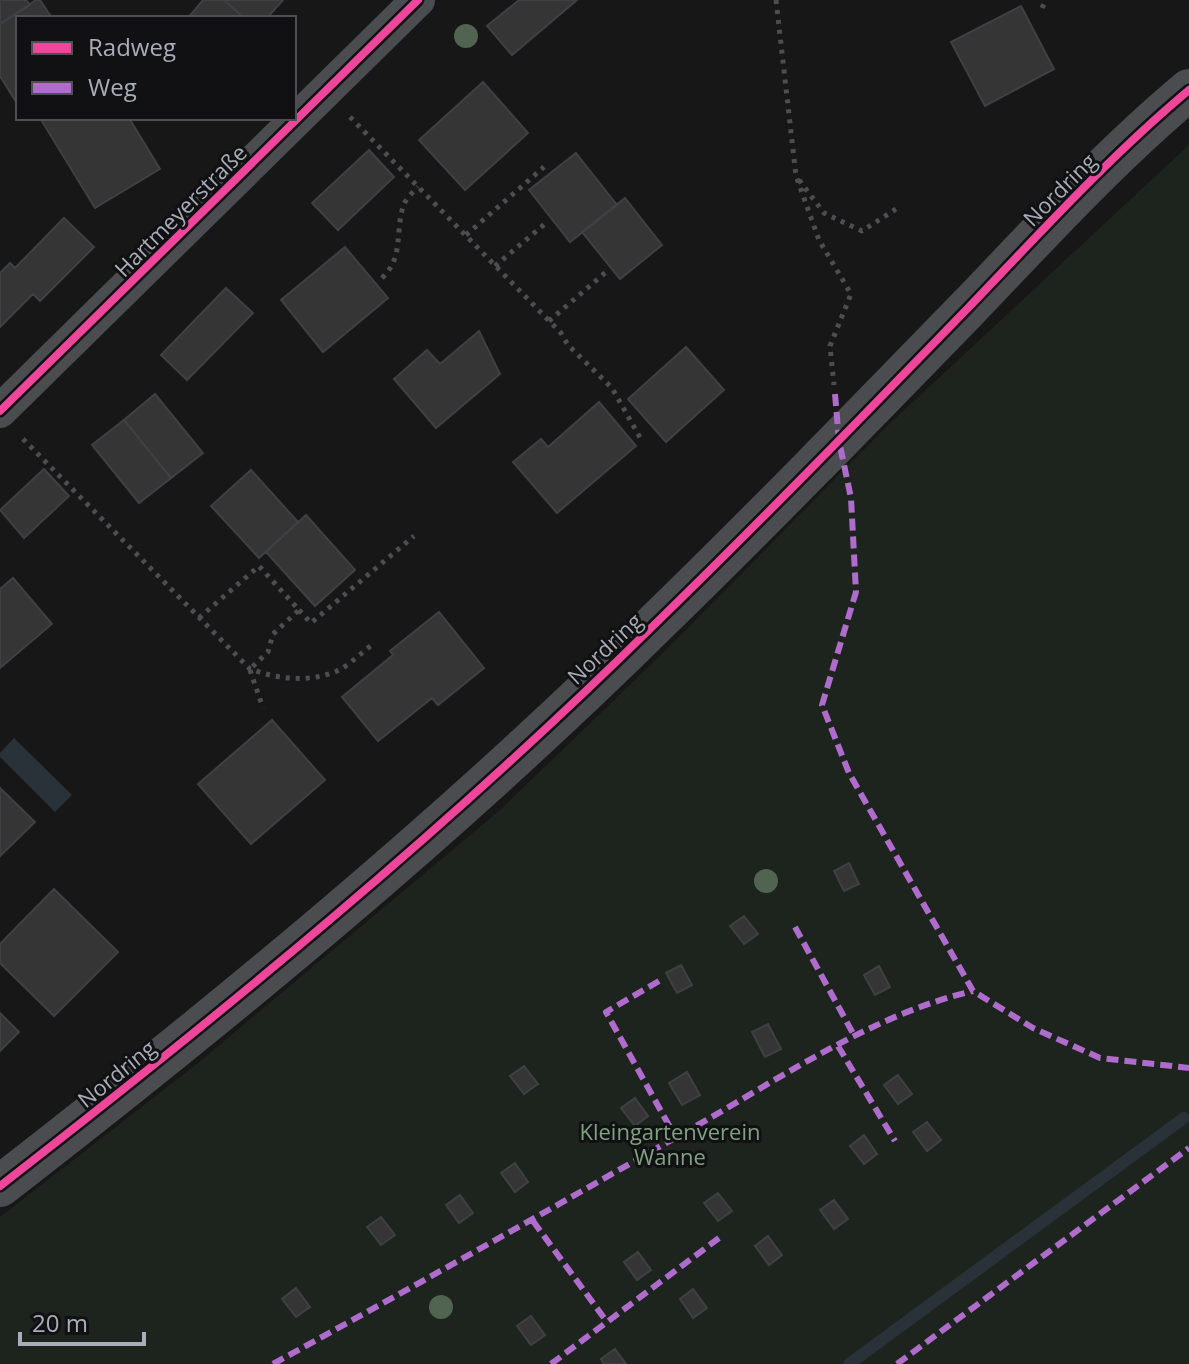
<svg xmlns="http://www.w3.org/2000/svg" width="1189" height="1364" font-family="'Open Sans',sans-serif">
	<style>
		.green { fill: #1d241e }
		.water { fill: #2a3239 }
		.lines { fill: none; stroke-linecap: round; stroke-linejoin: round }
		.stream { stroke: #2a3239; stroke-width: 12 }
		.building { fill: #353536; stroke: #3f4043; stroke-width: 2 }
		.path { stroke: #4d4e52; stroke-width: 5; stroke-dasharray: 4 6; stroke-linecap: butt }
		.minor { stroke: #4b4c50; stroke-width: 34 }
		.tertiary { stroke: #4b4c50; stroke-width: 42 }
		.quiet { stroke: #b06ccc; stroke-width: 6; stroke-dasharray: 12 6; stroke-linecap: butt }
		.cycleway-casing { stroke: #111113; stroke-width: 13 }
		.cycleway { stroke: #ed469a; stroke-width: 8 }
		.tree { fill: #506451 }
		.labels { text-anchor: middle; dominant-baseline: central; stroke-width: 6; stroke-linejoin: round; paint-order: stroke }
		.street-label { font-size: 22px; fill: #a8adb8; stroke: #111113 }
		.park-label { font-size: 22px; fill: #7fa381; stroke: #111113 }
	</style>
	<rect width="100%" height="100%" fill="#171717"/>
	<path class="green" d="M1189 145V1364H0V1217L198 1063 500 810 669 647 886 427Z"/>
	<path class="water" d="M14 738 72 795 55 812 0 757V753Z"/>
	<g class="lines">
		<path class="stream" d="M849 1364 1184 1118"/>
	</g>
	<path class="building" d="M0 0H26L30 5 0 24Z
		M36 0H40L52 18H18V105L0 76V24Z
		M203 0H224L244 18H188Z
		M224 0H283L267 18H244Z
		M519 0H577L512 55 487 26Z
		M1021 6 1054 69 985 106 951 42Z
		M483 82 528 133 465 190 419 140Z
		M40 118H129L160 169 95 208Z
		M369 150 394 177 338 230 312 203Z
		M576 153 617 205 570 242 529 190Z
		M625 198 662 245 620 279 582 232Z
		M64 218 94 247 40 301 33 294 0 327V273L10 263 15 268Z
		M345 247 388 298 323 352 281 300Z
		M226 288 253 313 187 380 161 355Z
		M479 331 500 374 436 428 394 379 427 350 440 364Z
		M686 347 724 390 666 442 628 399Z
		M155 394 203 453 171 478 124 420Z
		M599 402 636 446 557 513 513 462 541 439 548 447Z
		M124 420 171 478 139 503 92 445Z
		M44 469 69 496 24 538 0 510Z
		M251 470 298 522 259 558 211 506Z
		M306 515 355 570 315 606 266 552Z
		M13 578 52 624 0 668V589Z
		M439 612 484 668 438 705 432 698 378 741 342 697 393 655 390 651Z
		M272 720 325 780 251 844 198 784Z
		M0 788 35 822 0 856Z
		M849 863 859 884 844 891 834 871Z
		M54 889 118 952 54 1016 0 963V944Z
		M744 916 758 934 744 944 730 926Z
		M681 965 692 985 677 993 666 973Z
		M879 966 890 987 875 995 864 975Z
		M0 1013 19 1032 0 1051Z
		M768 1024 781 1049 765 1057 752 1032Z
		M524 1066 538 1084 524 1094 510 1076Z
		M687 1072 700 1095 682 1105 669 1083Z
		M898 1075 912 1094 898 1104 884 1085Z
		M635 1098 648 1116 635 1126 621 1108Z
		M927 1122 941 1140 927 1151 913 1132Z
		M864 1135 877 1154 864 1164 850 1146Z
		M515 1163 528 1182 515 1192 501 1173Z
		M718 1193 732 1211 718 1221 704 1203Z
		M460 1195 473 1213 459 1223 446 1205Z
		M834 1200 848 1219 834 1229 820 1210Z
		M381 1217 395 1235 381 1245 367 1227Z
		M768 1236 782 1255 769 1265 755 1246Z
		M638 1252 651 1270 637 1280 624 1262Z
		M296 1288 310 1307 296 1317 282 1299Z
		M693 1289 707 1308 693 1318 680 1299Z
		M531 1316 545 1335 531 1345 517 1326Z
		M615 1349 626 1364H604L601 1359Z"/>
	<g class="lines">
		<path class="path" d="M776 0 796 176 819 240 851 294 830 346 834 385
			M1042 8 1046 0
			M350 117 561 333 568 345 612 388 642 441
			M799 180 824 213 862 231 896 209
			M466 235 544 167
			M495 266 546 223
			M382 278C404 257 395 233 403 207 405 199 413 192 418 187
			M549 321 606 272
			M23 439 250 669C277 679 309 683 337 671 350 665 362 652 373 644
			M299 610 311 623 414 536
			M199 618 259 566 299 610 273 634 268 652 250 669
			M250 670 263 708"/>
		<path class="minor" d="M0 411 418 0"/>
		<path class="tertiary" d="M0 1186C227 1010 449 827 654 625 761 521 865 414 969 307 1040 233 1110 156 1189 90"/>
		<path class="quiet" d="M835 394 839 441 851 498 856 592 822 705 849 773 973 991 1033 1028 1100 1058 1189 1068
			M795 927 855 1037
			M659 981 606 1012 676 1138
			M838 1046 895 1141
			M533 1221 607 1322
			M273 1364C415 1286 556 1206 696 1126 784 1076 874 1014 973 991
			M551 1364 719 1238
			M897 1364 1189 1148"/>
		<g class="cycleway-casing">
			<path id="cycleway" d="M0 411 418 0
				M0 1186C227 1010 449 827 654 625 761 521 865 414 969 307 1040 233 1110 156 1189 90"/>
		</g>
		<use href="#cycleway" class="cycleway"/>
	</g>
	<g class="tree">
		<circle cx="466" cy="36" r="12"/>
		<circle cx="766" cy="881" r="12"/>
		<circle cx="441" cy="1307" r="12"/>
	</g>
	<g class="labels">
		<g class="street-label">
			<text transform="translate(1059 189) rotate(-45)">Nordring</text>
			<text transform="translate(180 210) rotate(-45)">Hartmeyerstraße</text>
			<text transform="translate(604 648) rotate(-43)">Nordring</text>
			<text transform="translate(116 1073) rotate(-39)">Nordring</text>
		</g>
		<g class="park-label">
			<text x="670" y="1131">Kleingartenverein<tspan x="670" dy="25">Wanne</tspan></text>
		</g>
	</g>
	<rect x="16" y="16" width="280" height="104" fill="#111113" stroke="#4d4f55" stroke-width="2"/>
	<rect x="32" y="42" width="40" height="12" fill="#ed469a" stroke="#4d4f55" stroke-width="2"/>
	<text x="88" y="56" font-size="24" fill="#a8adb8">Radweg</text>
	<rect x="32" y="82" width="40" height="12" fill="#b06ccc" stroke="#4d4f55" stroke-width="2"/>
	<text x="88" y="96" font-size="24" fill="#a8adb8">Weg</text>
	<path d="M20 1332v12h124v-12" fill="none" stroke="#a8adb8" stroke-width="4"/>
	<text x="32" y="1332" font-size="24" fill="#a8adb8" stroke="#111113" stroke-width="6" paint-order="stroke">20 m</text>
</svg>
